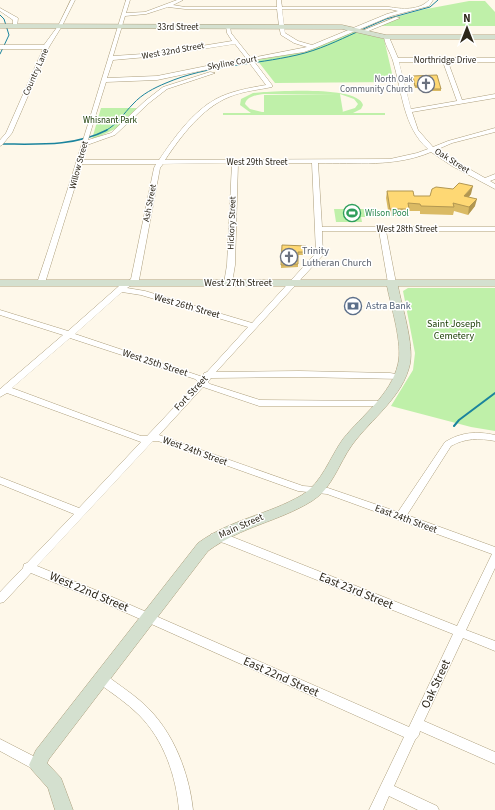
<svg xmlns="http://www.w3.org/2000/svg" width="495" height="810" font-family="'Source Sans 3',sans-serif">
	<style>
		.green { fill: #bff0a9; fill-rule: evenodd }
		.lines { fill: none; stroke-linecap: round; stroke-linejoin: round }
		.stream-far2 { stroke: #1b849d; stroke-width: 1 }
		.stream-far1 { stroke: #1b849d; stroke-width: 1.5 }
		.stream { stroke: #1b849d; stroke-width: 2 }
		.street-casing { stroke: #ad9f7d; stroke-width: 1 }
		.secondary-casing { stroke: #ad9f7d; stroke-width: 1 }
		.street { fill: #fff; fill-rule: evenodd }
		.secondary { fill: #d4e0cf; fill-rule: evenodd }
		.wall { fill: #daba64 }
		.shaded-wall { fill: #b29751 }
		.building { fill: #fed874; stroke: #b29751 }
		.labels { text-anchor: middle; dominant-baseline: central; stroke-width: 3; stroke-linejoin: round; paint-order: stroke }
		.far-street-label { font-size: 9px; fill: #2c2619; stroke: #fff }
		.far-worship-label { font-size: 9px; fill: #5b616d; stroke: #fff; text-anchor: end }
		.far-park-label { font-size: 9px; fill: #173a00; stroke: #fff }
		.far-leisure-label { font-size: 9px; fill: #27864d; stroke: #fff; text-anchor: start }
		.worship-label { font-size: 10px; fill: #5b616d; stroke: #fff; text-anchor: start }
		.street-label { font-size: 10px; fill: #2c2619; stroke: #fff }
		.service-label { font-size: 10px; fill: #4e5e75; stroke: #fff; text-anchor: start }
		.park-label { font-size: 10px; fill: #173a00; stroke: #fff }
		.near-street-label { font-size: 12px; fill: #2c2619; stroke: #fff }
	</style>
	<rect width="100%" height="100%" fill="#fef8ea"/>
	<path class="green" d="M469 1H485L495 12V26H374L396 17 421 10Z
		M354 31 384 39 394 82 275 83 257 60 308 51Z
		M264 92C281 91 359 86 363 105L361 109 353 113H385V115H223V113H251L240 105 241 99 253 93ZM264 94H337L264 95V112H343L340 94 354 99 358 104 355 108 342 112H262L250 109 245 104C247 96 257 95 264 94Z
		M101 108H137L117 128 94 139H92Z
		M334 209H369L371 217H361L362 222H336Z
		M408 288H495V431L471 427 391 406 413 370 415 353 403 291Z"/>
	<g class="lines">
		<path class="stream-far2" d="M0 15 4 19 9 35 0 54
			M361 30 386 19 430 7 438 0
			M105 131C118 124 123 114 133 104 142 94 154 88 166 83 208 65 254 65 297 55 319 50 337 41 357 32"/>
		<path class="stream-far1" d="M0 144C36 144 74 147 107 130"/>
		<path class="stream" d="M454 426 459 420 495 393"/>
		<g class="street-casing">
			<path id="street" d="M71 0H75L62 26 49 47 12 133 2 145 0 146V140L6 133 43 49H0V45H44L58 26Z
				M126 0H130L126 13 145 12 177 0H183L173 5 185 7H277V0H281L282 7H389C401 9 419 11 429 0H433L429 6 391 16 315 48 304 52 253 60 272 85V87C258 90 243 91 229 97 202 108 181 136 165 160L390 159 417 153 428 149C403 127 402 91 393 61 391 54 384 43 384 36L389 37 398 58H495V62H448L462 100 495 94V98L412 112 418 130 433 147 448 141 495 128V132L452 143 436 150 485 178 495 174V179L490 181 495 184V189L452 166 431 152C396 167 356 163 318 163L322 227H495V231H386L396 283 392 285 388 283 379 231H322L323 255 216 372 299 371 390 373 402 375 403 377 402 379 299 377 211 378 208 382 210 384 260 400 381 401 384 402 385 404 384 406H259L203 387 159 435 303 486 328 488 398 512 445 442C461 432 477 431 495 435V441C479 438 465 438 451 446L407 515 495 547V568L466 630 495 641V651L463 638 424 721 495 752V764L420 731 419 735 415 740 394 786 437 806 439 810H418L389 796 383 810H369L404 737 102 602 31 573 4 602 0 603V592L23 568 24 564 27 563 74 514 0 484V477L79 508 141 442 7 393 0 397V389L63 335 0 315V310L68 331 119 286 131 279 154 168 156 164H82L45 283 41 285 37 283C69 189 97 94 126 0ZM168 7 185 9H277L279 26 281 35 294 43 307 47 251 58 231 33 230 26 228 25 226 26 227 33 232 41 158 53 113 56 125 16 146 14ZM282 9H389L398 11 387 14 312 45 298 41 285 33ZM235 44 246 58 157 76 107 78 113 60 158 56ZM248 61 266 85C249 88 231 91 216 99 192 112 174 138 159 160H83L87 145 115 135 149 103 167 89 215 73 210 72 163 87 145 101 111 133 88 140 106 82 157 80ZM399 62H443L457 101 411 109ZM232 163 227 265 224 283 225 285H231L232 283 235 265 238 163H312L316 253 252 323 145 291 127 288 139 280 160 168 163 164ZM122 292 141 295 248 327 207 372 204 373 203 377 75 334ZM70 338 195 379 198 382 147 436H141L12 388ZM153 441H158L298 491 327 494 492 554 457 626 230 536 215 533 211 534 210 537 211 540 224 543 453 634 409 727 110 596 37 566Z
				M0 8 18 18 17 27H13V20L0 11Z
				M396 17 400 18 366 32 362 31Z
				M102 674 106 675C120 686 135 695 148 708 174 734 189 773 193 810H179C176 776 164 740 139 715 127 703 112 693 98 683L96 679 98 675Z
				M0 739 43 761 44 765 43 769 38 771 33 769 0 751Z"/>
		</g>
		<g class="secondary-casing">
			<path id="secondary" d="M0 24 342 25 386 35H495V39H386L342 29 0 28Z
				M0 280H495V286H398C402 307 414 344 410 364 403 397 371 419 352 445 339 463 332 489 312 501 278 522 242 526 208 551L49 759 47 763 61 778 73 810H55L48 788 32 770 29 765 36 750 198 543C231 519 268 515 302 495 322 483 330 457 343 439 362 415 391 395 398 364 403 344 391 307 387 286H0Z"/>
		</g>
		<use href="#street" class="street"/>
		<use href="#secondary" class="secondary"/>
	</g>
	<path class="wall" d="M413 76 441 89V91H425L424 88H415L412 78Z
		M387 191 414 196H430L471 194 469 197 475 206 468 215 454 211 453 215 420 214V211H408V216H389L386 198Z
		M282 245 306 252V255H298V267L281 268Z"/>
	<path class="shaded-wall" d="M473 186 471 194 463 203 464 196Z
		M477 199 475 206 468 215 469 207Z"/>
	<path class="building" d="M437 75 441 89H425L424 86H415L413 76Z
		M459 183 473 186 464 196 477 199 469 207 453 203 454 207 421 206 420 204 408 203 409 209H390L387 191H413L414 196H430L432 189 436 187 453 189Z
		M282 245 306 246V252H298V264L281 265Z"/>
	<defs>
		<g id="church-ring" transform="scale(0.9)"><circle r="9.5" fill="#fff" stroke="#6b7280" stroke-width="1.5"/><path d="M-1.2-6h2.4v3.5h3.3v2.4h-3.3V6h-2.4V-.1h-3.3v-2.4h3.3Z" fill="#6b7280"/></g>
		<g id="stadium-ring" transform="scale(0.9)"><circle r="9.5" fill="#fff" stroke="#2e9e5b" stroke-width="1.5"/><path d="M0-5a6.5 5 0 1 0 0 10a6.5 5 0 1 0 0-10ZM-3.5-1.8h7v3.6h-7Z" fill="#2e9e5b"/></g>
		<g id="bank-ring" transform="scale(0.9)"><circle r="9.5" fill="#fff" stroke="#5c6f8a" stroke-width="1.5"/><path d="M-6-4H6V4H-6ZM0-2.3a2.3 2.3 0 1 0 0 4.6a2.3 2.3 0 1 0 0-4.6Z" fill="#5c6f8a"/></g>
	</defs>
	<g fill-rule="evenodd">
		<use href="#church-ring" x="426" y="84"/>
		<use href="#stadium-ring" x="352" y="213"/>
		<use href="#church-ring" x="289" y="257"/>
		<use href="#bank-ring" x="353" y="306"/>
	</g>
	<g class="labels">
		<g class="far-street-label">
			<text x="178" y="27">33rd Street</text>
			<text transform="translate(173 51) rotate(-10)">West 32nd Street</text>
			<text x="445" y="60">Northridge Drive</text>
			<text transform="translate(232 63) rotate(-10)">Skyline Court</text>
			<text transform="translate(36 72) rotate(-66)">Country Lane</text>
			<text transform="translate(452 161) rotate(32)">Oak Street</text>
			<text x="257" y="162">West 29th Street</text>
			<text transform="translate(79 165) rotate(-75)">Willow Street</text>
			<text transform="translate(150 203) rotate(-79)">Ash Street</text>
			<text transform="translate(232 223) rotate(-88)">Hickory Street</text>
			<text x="407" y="229">West 28th Street</text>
		</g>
		<g class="far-worship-label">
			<text x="413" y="79">North Oak<tspan x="413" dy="10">Community Church</tspan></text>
		</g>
		<g class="far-park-label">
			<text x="110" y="120">Whisnant Park</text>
		</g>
		<g class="far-leisure-label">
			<text x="365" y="213">Wilson Pool</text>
		</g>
		<g class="worship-label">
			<text x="302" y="251">Trinity<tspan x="302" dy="12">Lutheran Church</tspan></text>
		</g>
		<g class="street-label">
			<text x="238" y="283">West 27th Street</text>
			<text transform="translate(187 306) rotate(16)">West 26th Street</text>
			<text transform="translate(155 363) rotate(18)">West 25th Street</text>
			<text transform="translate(191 393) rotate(-47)">Fort Street</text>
			<text transform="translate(195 451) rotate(20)">West 24th Street</text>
			<text transform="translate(406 519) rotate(20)">East 24th Street</text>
			<text transform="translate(241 526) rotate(-24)">Main Street</text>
		</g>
		<g class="service-label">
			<text x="366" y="306">Astra Bank</text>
		</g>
		<g class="park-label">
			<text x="454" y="324">Saint Joseph<tspan x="454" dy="12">Cemetery</tspan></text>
		</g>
		<g class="near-street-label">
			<text transform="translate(356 591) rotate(22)">East 23rd Street</text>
			<text transform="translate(89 592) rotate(23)">West 22nd Street</text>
			<text transform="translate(281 677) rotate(24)">East 22nd Street</text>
			<text transform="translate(436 684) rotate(-65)">Oak Street</text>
		</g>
	</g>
	<g transform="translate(467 28)" stroke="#ffffff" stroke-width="3" paint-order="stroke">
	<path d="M0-3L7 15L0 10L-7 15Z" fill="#2c2619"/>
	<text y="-6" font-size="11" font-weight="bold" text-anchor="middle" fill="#2c2619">N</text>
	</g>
</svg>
